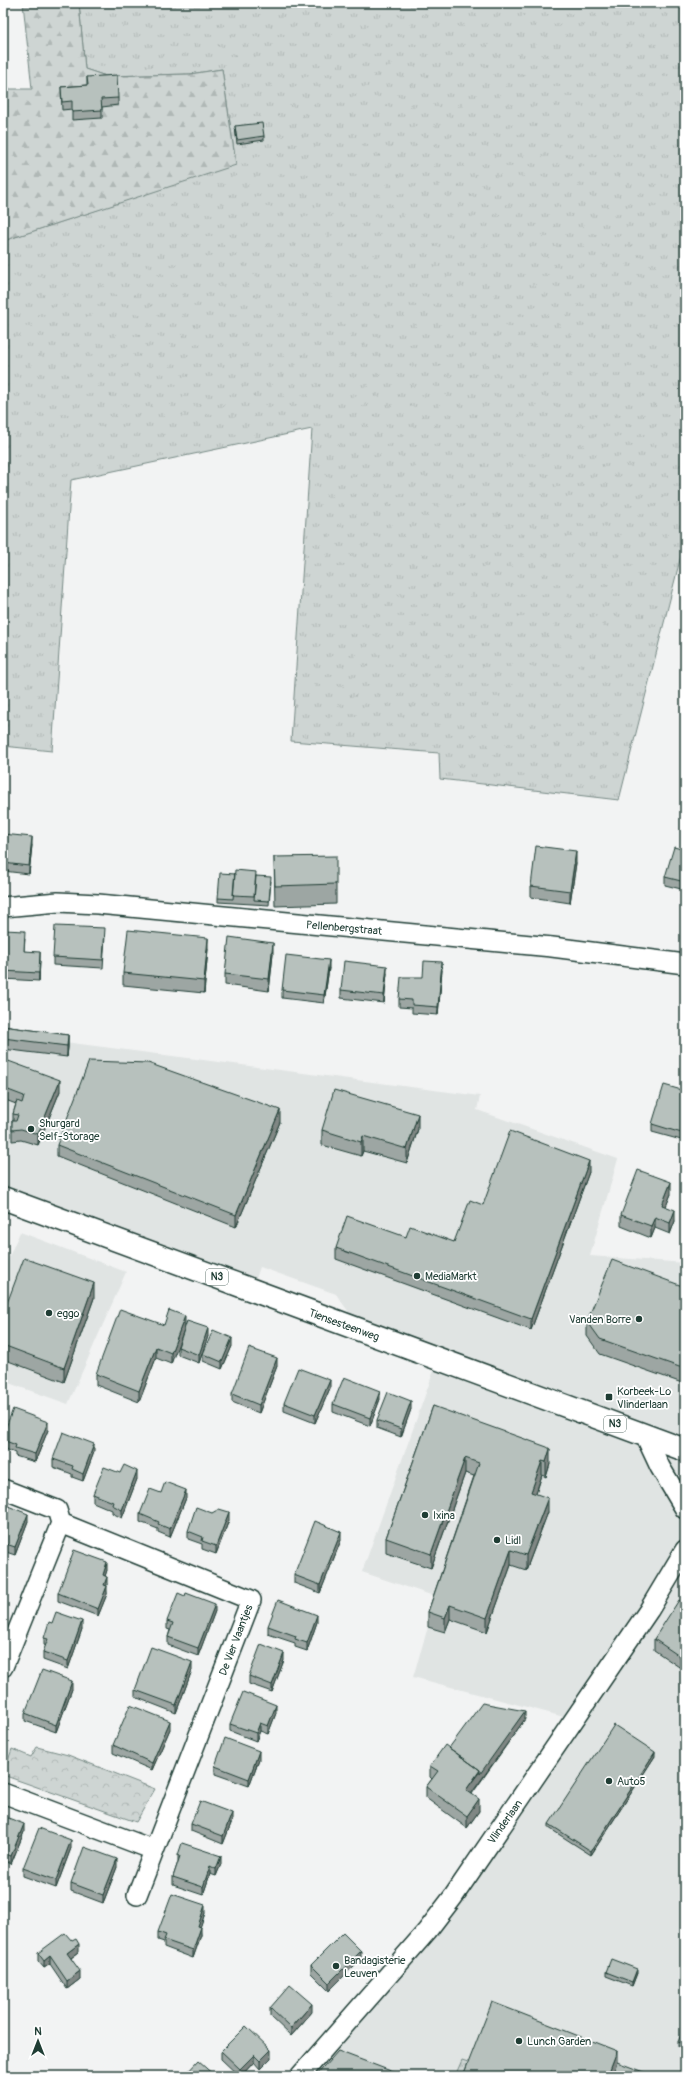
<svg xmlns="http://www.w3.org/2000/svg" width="688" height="2079" font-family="Pangolin,sans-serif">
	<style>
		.built { fill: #e0e4e3 }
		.grass { fill: url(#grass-tufts); stroke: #768984 }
		.forest { fill: url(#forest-firs); stroke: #768984 }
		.park { fill: url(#park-crowns); stroke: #768984 }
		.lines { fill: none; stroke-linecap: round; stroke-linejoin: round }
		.minor-casing { stroke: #1f3d34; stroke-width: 22 }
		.primary-casing { stroke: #1f3d34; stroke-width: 25 }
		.minor { stroke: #fff; stroke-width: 19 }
		.primary { stroke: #fff; stroke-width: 22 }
		.wall { fill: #9da6a3; stroke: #1f3d34 }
		.shaded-wall { fill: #808784; stroke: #1f3d34 }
		.building { fill: #b7c1bd; stroke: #1f3d34 }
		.poi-dot { fill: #1f3d34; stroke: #fff; stroke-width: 1.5 }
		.labels { text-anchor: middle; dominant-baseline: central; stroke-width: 3.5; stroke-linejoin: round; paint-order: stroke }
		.shield { fill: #fff; stroke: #627771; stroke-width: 1 }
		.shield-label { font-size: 10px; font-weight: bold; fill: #1f3d34 }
		.street-label { font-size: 11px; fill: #1f3d34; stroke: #fff }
		.poi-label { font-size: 11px; fill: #1f3d34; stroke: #fff; text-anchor: start }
	</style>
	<defs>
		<pattern id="grass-tufts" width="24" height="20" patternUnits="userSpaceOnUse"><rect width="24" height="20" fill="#ced5d3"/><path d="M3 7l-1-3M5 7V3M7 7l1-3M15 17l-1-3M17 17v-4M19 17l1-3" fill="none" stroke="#b0b8b6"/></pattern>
		<pattern id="forest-firs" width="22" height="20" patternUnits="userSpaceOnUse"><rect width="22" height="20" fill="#ced5d3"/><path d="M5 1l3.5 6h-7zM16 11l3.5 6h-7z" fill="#b0b8b6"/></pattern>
		<pattern id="park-crowns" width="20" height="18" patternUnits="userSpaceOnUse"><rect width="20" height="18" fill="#ced5d3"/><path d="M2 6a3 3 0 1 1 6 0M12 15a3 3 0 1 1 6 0" fill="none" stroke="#b0b8b6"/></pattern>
	</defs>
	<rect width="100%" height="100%" fill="#f2f3f3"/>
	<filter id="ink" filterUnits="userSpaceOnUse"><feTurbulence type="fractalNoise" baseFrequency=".025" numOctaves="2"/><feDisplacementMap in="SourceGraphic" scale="8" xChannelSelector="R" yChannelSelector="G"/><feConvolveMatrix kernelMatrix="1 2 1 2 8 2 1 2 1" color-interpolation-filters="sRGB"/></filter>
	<g filter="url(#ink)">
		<path class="built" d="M3 1034 480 1096 477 1110 618 1159 590 1256 685 1263V2076H313L333 2056 494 1854 583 1722 413 1677 437 1597 362 1572 438 1359 362 1331 336 1294 260 1267 252 1290 3 1191Z
			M20 1232 126 1272 68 1404 3 1381V1270Z"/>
		<path class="grass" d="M79 3H685V540L619 800 440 779 439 753 291 741 312 429 71 480 52 751 3 746V241L236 164 222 69 190 74 106 76 85 69Z
			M462 2060 468 2062 463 2076H455Z"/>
		<path class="forest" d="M23 3H79L85 69 106 76 190 74 222 69 236 165 3 241V89H32Z"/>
		<path class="park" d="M37 1747 68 1755 155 1789 136 1822 3 1775 12 1749 31 1757Z"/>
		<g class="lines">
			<g class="minor-casing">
				<path id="minor" d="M3 907 58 902 98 904 552 947 685 964
					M645 1435 660 1467 685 1509
					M3 1489 57 1510 61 1523 3 1667
					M61 1523 251 1600 137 1895
					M3 1793 154 1850
					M300 2076 427 1931 453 1897 649 1610 685 1550"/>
			</g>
			<g class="primary-casing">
				<path id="primary" d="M3 1198 685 1450"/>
			</g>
			<use href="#minor" class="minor"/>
			<use href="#primary" class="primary"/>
		</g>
		<path class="wall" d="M87 77 118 98V105L102 107V118L72 120V109L62 110 61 87 87 85Z
			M235 126 264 136V140L237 144Z
			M3 834 32 845 29 874 3 871Z
			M685 850V890L665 885V877Z
			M274 857 336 884V904L275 906Z
			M576 863 570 903 531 897V886Z
			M256 876 271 881 269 905 218 902V898Z
			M105 936 103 968 53 965V957Z
			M3 939H25L24 951 40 960 39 981 3 979Z
			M208 949 204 993 123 985V973Z
			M273 954 269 991 225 985V974Z
			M329 968 324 1003 282 998V990Z
			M442 970 438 1015 412 1013V1008L399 1007V999L423 977Z
			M387 973 384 1003 341 998V990Z
			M3 1026 68 1035V1047L67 1057 3 1049Z
			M3 1059 60 1091 38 1145 21 1140 12 1141V1121H13V1114L16 1104 3 1099Z
			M685 1091V1141L652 1132V1124Z
			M280 1122 236 1227 57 1156V1145Z
			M418 1129 407 1163 363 1151 361 1156 322 1145V1130Z
			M589 1172 531 1330 336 1259V1248L406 1237 454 1242 483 1205Z
			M671 1194 666 1206 675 1221 670 1234 655 1228 651 1238 621 1226V1215Z
			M685 1287V1384L600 1354 587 1336V1321Z
			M94 1298 64 1382 3 1359V1314Z
			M185 1316 171 1364 156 1358 139 1402 96 1385V1374L164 1325Z
			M208 1336 199 1363 178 1355V1347Z
			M232 1346 222 1369 203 1361V1354Z
			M277 1366 259 1413 232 1402V1394Z
			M330 1388 315 1423 284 1411V1403Z
			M380 1399 370 1426 333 1412V1404Z
			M433 1406 550 1464 546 1477 542 1475 536 1494 548 1512 526 1570 511 1565 487 1632 450 1619 445 1632 428 1627V1612L474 1476 465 1473 431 1568 386 1553V1538Z
			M411 1409 401 1437 377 1428V1420Z
			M48 1430 35 1462 15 1456V1453L3 1448V1435Z
			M94 1452 83 1481 72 1477V1474L53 1467V1459Z
			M137 1479 122 1518 112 1513V1510L93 1502V1494Z
			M161 1493 186 1498 170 1537 158 1532V1529L140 1522V1514Z
			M3 1504 28 1521 15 1555 3 1551Z
			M212 1513 229 1520 216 1554 202 1549V1544L188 1539V1531Z
			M341 1540 320 1593 294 1583V1575Z
			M107 1570 105 1576 107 1585 106 1586 107 1594 98 1616 58 1601V1593Z
			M685 1604V1671L654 1650V1639Z
			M215 1611 198 1656 168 1645V1637L170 1630 167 1629V1621Z
			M317 1622 307 1651 295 1647V1643L268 1634V1626Z
			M82 1629 68 1669 43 1660V1652L46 1646 44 1645V1638Z
			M284 1660 272 1692 249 1684V1676Z
			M192 1670 176 1713 135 1697V1690Z
			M72 1689 56 1732 25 1721V1713Z
			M276 1713 268 1734 260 1731 256 1741 230 1731V1724Z
			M525 1719 472 1794 479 1811 467 1828 426 1798V1787L432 1779 430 1777V1766L449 1748Z
			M170 1729 152 1770 113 1753V1745Z
			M655 1756 591 1855 549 1828V1824Z
			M259 1759 249 1786 215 1774V1766Z
			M3 1816 24 1832 11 1864 3 1861Z
			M232 1821 223 1844 191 1831V1824Z
			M71 1848 56 1888 23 1876V1868Z
			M178 1855 221 1864 216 1876 210 1874 203 1895 173 1885V1877L178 1862Z
			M117 1867 103 1903 71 1891V1883Z
			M205 1913 200 1927 201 1935 193 1958 164 1947V1942L158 1940V1932Z
			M79 1952 71 1958 80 1979 67 1989 50 1964 44 1968 38 1961V1953Z
			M361 1959 329 1991 311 1973V1965Z
			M606 1972 637 1973 632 1986 606 1976Z
			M270 2008 312 2012 291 2036 270 2016Z
			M246 2026 271 2058 260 2069 254 2062 241 2076H239L221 2059V2051Z
			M685 2030V2049L678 2046V2042Z"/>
		<path class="shaded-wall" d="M32 837V845L29 874V866Z
			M576 851V863L570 903V891Z
			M208 938V949L204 993V981Z
			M273 943V954L269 991V979Z
			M40 952V960L39 981V973Z
			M329 960V968L324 1003V995Z
			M442 962V970L438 1015V1007Z
			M387 966V973L384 1003V995Z
			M68 1035V1047L67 1057V1046Z
			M60 1080V1091L38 1145V1134Z
			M280 1110V1122L236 1227V1215Z
			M418 1114V1129L407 1163V1149Z
			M363 1136V1151L361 1156V1142Z
			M589 1161V1172L531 1330V1319Z
			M671 1182V1194L662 1216V1205Z
			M675 1210V1221L670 1234V1223Z
			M655 1217V1228L651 1238V1226Z
			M94 1283V1298L64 1382V1368Z
			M185 1316V1327L171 1364V1353Z
			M208 1328V1336L199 1363V1355Z
			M232 1338V1346L222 1369V1362Z
			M156 1347V1358L139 1402V1391Z
			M277 1358V1366L259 1413V1405Z
			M330 1380V1388L315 1423V1415Z
			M380 1391V1399L370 1426V1418Z
			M411 1401V1409L401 1437V1429Z
			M48 1422V1430L35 1462V1454Z
			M94 1444V1452L83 1481V1474Z
			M550 1449V1464L546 1477V1462Z
			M465 1458V1473L431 1568V1554Z
			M542 1461V1475L531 1507V1492Z
			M137 1471V1479L122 1518V1510Z
			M186 1490V1498L170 1537V1529Z
			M548 1498V1512L526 1570V1555Z
			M229 1512V1520L216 1554V1546Z
			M28 1514V1521L15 1555V1547Z
			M341 1532V1540L320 1593V1585Z
			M511 1550V1565L487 1632V1618Z
			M107 1562V1570L103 1583V1575Z
			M107 1577V1585L104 1593V1585Z
			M107 1586V1594L98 1616V1609Z
			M215 1604V1611L198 1656V1648Z
			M450 1605V1619L445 1632V1618Z
			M317 1615V1622L307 1651V1643Z
			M82 1621V1629L68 1669V1661Z
			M284 1653V1660L272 1692V1685Z
			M192 1662V1670L176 1713V1705Z
			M72 1681V1689L56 1732V1725Z
			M276 1705V1713L268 1734V1726Z
			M525 1711V1719L466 1801V1790Z
			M170 1721V1729L152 1770V1763Z
			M260 1723V1731L256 1741V1733Z
			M259 1751V1759L249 1786V1779Z
			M655 1752V1756L591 1855V1851Z
			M479 1799V1811L467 1828V1816Z
			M232 1813V1821L223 1844V1836Z
			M24 1824V1832L11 1864V1856Z
			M71 1840V1848L56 1888V1880Z
			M221 1856V1864L216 1876V1869Z
			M117 1859V1867L103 1903V1895Z
			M210 1866V1874L203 1895V1887Z
			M205 1905V1913L198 1934V1926Z
			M201 1927V1935L193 1958V1950Z
			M79 1944V1952L67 1961V1953Z
			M361 1951V1959L329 1991V1983Z
			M50 1956V1964L44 1968V1961Z
			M637 1969V1973L632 1986V1982Z
			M80 1971V1979L67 1989V1981Z
			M312 2004V2012L291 2036V2028Z
			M271 2050V2058L260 2069V2061Z
			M617 2051V2066L613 2076 609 2072Z
			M254 2055V2062L241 2076H240V2069Z"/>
		<path class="building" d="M117 75 118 98 101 99 102 110 72 112V101L62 102 61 87 88 85 87 77Z
			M262 123 264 136 237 140 235 126Z
			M3 834 32 837 29 866 3 863Z
			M536 846 576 851 570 891 531 886Z
			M674 847 685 850V882L665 877Z
			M336 856V884L275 886 274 857Z
			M235 870 256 872 254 896 233 895Z
			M220 873 235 874 233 899 218 898Z
			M256 876 271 877 269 901 254 900Z
			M55 926 105 928 103 960 53 957Z
			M4 930 25 931 24 951 40 952 39 973 3 971Z
			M128 930 208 938 204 981 123 973Z
			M229 937 273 943 269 979 225 974Z
			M286 955 329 960 324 995 282 990Z
			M344 961 387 966 384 995 341 990Z
			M424 961 442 962 438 1007 412 1005V1000L399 999 401 977H423Z
			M3 1026 68 1035 67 1046 3 1038Z
			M3 1059 60 1080 38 1134 21 1129 12 1130V1121H16L18 1115 13 1114 17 1101 22 1103 24 1096 3 1088Z
			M89 1061 148 1063 280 1110 236 1215 57 1145Z
			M664 1085 685 1091V1134L652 1124Z
			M334 1090 418 1114 407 1149 363 1136 361 1142 322 1130Z
			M510 1131 589 1161 531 1319 336 1248 347 1216 406 1237 410 1226 454 1242 470 1200 483 1205Z
			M638 1170 671 1182 662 1205 675 1210 670 1223 655 1217 651 1226 621 1215Z
			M24 1258 94 1283 64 1368 3 1345V1314Z
			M612 1260 685 1287V1369L600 1339 587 1321Z
			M120 1309 164 1325 169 1310 185 1316 171 1353 156 1347 139 1391 96 1374Z
			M187 1321 208 1328 199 1355 178 1347Z
			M213 1330 232 1338 222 1362 203 1354Z
			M249 1348 277 1358 259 1405 232 1394Z
			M298 1368 330 1380 315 1415 284 1403Z
			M344 1377 380 1391 370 1418 333 1404Z
			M388 1392 411 1401 401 1429 377 1420Z
			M433 1406 547 1447 550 1449 546 1462 542 1461 531 1492 548 1498 547 1500 526 1555 511 1550 487 1618 450 1605 445 1618 428 1612 479 1463 465 1458 431 1554 386 1538Z
			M13 1409 48 1422 35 1454 15 1448 16 1445 3 1440V1435Z
			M63 1432 94 1444 83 1474 72 1469 73 1466 53 1459Z
			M124 1465 137 1471 122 1510 112 1505 113 1502 93 1494 104 1467 120 1473Z
			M165 1482 186 1490 170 1529 158 1524 159 1522 140 1514 150 1489 161 1493Z
			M3 1504 28 1514 15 1547 3 1543Z
			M196 1507 212 1513 219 1509 229 1512 216 1546 202 1541 203 1537 188 1531Z
			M315 1521 341 1532 320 1585 294 1575Z
			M74 1550 107 1562 103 1575 107 1577 104 1585 107 1586 98 1609 58 1593Z
			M178 1593 185 1596 186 1593 215 1604 198 1648 168 1637 173 1623 167 1621Z
			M278 1600 317 1615 307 1643 295 1639 296 1636 268 1626Z
			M679 1600 685 1604V1660L654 1639Z
			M56 1612 82 1621 68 1661 43 1652 48 1639 44 1638 49 1622 52 1623Z
			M261 1644 284 1653 272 1685 249 1676Z
			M151 1647 192 1662 176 1705 135 1690Z
			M42 1670 72 1681 56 1725 25 1713Z
			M243 1692 276 1705 268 1726 260 1723 256 1733 230 1724Z
			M482 1703 525 1711 480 1774V1770L449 1748Z
			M130 1705 170 1721 152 1763 113 1745Z
			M614 1725 655 1752 591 1851 549 1824Z
			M225 1738 259 1751 249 1779 215 1766Z
			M445 1745 480 1770 466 1790 479 1799 467 1816 426 1787 438 1771 430 1766Z
			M200 1801 232 1813 223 1836 191 1824Z
			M3 1816 24 1824 11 1856 3 1853Z
			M39 1828 71 1840 56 1880 23 1868Z
			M182 1843 221 1856 216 1869 210 1866 203 1887 173 1877 180 1856 178 1855Z
			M84 1847 117 1859 103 1895 71 1883Z
			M172 1894 205 1905 198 1926 201 1927 193 1950 164 1940 166 1935 158 1932Z
			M65 1933 72 1941 76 1939 79 1944 67 1953 80 1971 67 1981 50 1956 44 1961 38 1953Z
			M343 1933 361 1951 329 1983 311 1965Z
			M611 1959 637 1969 632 1982 606 1972Z
			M290 1985 312 2004 291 2028 270 2008Z
			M492 2002 617 2051 609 2072 619 2076H463Z
			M246 2026 271 2050 260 2061 254 2055 240 2069 221 2051Z
			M683 2029 685 2030V2045L678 2042Z
			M338 2051 404 2076H316Z
			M198 2061 215 2076H184Z
			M617 2062 654 2076H619L613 2074Z"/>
	</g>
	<g class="poi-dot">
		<circle cx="31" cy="1129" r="4"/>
		<circle cx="417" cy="1276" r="4"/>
		<circle cx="49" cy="1313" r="4"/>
		<circle cx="639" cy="1319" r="4"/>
		<rect x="605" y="1393" width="8" height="8" rx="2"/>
		<circle cx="425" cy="1515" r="4"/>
		<circle cx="497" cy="1540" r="4"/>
		<circle cx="609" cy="1781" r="4"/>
		<circle cx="336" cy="1966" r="4"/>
		<circle cx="519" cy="2041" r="4"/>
	</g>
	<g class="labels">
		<g class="shield">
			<rect x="206" y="1269" width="22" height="16" rx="3"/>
			<rect x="604" y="1416" width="22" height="16" rx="3"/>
		</g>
		<g class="shield-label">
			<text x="217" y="1277">N3</text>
			<text x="615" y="1424">N3</text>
		</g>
		<g class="street-label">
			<text transform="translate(344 928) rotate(5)">Pellenbergstraat</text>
			<text transform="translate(344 1325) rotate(20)">Tiensesteenweg</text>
			<text transform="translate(236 1640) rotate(-69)">De Vier Vaantjes</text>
			<text transform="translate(505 1822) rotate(-55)">Vlinderlaan</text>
		</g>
		<g class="poi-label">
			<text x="39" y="1123">Shurgard<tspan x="39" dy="13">Self-Storage</tspan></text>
			<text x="425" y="1276">MediaMarkt</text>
			<text x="57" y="1313">eggo</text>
			<text x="631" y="1319" text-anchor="end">Vanden Borre</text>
			<text x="617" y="1391">Korbeek-Lo<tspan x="617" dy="13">Vlinderlaan</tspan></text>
			<text x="433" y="1515">Ixina</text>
			<text x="505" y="1540">Lidl</text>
			<text x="617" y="1781">Auto5</text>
			<text x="344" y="1960">Bandagisterie<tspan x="344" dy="13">Leuven</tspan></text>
			<text x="527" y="2041">Lunch Garden</text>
		</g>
	</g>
	<rect width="688" height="2079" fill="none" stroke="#fff" stroke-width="16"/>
	<rect x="8" y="8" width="672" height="2063" fill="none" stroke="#1f3d34" stroke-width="1.5" filter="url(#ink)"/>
	<g transform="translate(38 2041)" stroke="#ffffff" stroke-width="3" paint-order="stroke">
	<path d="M0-3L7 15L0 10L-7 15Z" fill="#1f3d34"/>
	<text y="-6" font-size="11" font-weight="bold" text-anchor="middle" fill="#1f3d34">N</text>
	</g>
</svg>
